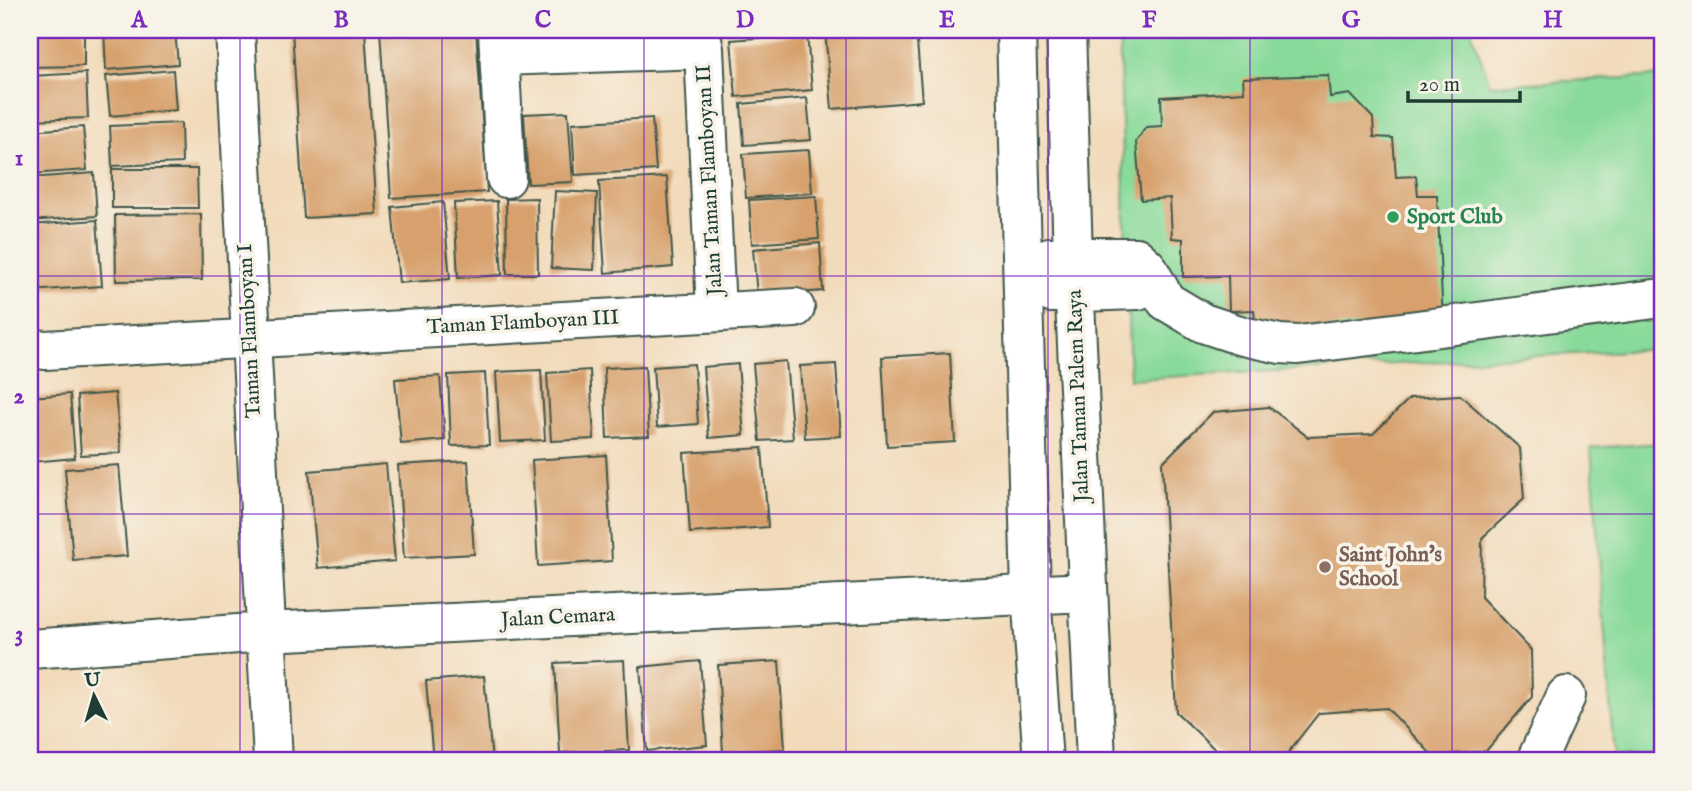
<svg xmlns="http://www.w3.org/2000/svg" width="1692" height="791" font-family="'IM FELL English',serif">
	<style>
		.green { fill: #88da9a; stroke: #548c67; stroke-width: 2 }
		.water { fill: #67bfe4; stroke: #437e8c; stroke-width: 2 }
		.building { fill: #d7a06c }
		.lines { fill: none; stroke-linecap: round; stroke-linejoin: round }
		.minor-casing { stroke: #3f5548; stroke-width: 42 }
		.minor { stroke: #fff; stroke-width: 38 }
		.grid { fill: none; stroke: #7b2cbf; stroke-width: 2; stroke-opacity: 0.55 }
		.leisure-dot { fill: #2e9e5b; stroke: #f7f3e8; stroke-width: 2.5 }
		.education-dot { fill: #8d6e63; stroke: #f7f3e8; stroke-width: 2.5 }
		.labels { text-anchor: middle; dominant-baseline: central; stroke-width: 7; stroke-linejoin: round; paint-order: stroke }
		.street-label { font-size: 21px; fill: #1f3d34; stroke: #f7f3e8 }
		.leisure-label { font-size: 21px; font-weight: bold; fill: #27864d; stroke: #f7f3e8; text-anchor: start }
		.education-label { font-size: 21px; font-weight: bold; fill: #785e54; stroke: #f7f3e8; text-anchor: start }
		.neatline { fill: none; stroke: #7b2cbf; stroke-width: 2.5 }
		.grid-label { font-size: 23px; text-anchor: middle; font-weight: bold; fill: #7b2cbf }
	</style>
	<rect width="100%" height="100%" fill="#f7f3e8"/>
	<filter id="ink" filterUnits="userSpaceOnUse"><feTurbulence type="fractalNoise" baseFrequency=".0143" numOctaves="2"/><feDisplacementMap in="SourceGraphic" scale="14" xChannelSelector="R" yChannelSelector="G"/><feConvolveMatrix kernelMatrix="1 2 1 2 8 2 1 2 1" color-interpolation-filters="sRGB"/></filter>
	<filter id="wash" filterUnits="userSpaceOnUse"><feTurbulence type="fractalNoise" baseFrequency=".00686" numOctaves="4" result="noise"/><feDisplacementMap in="SourceGraphic" scale="28" xChannelSelector="R" yChannelSelector="G"/><feGaussianBlur stdDeviation="1.57" result="paint"/><feColorMatrix in="noise" values="0 0 0 0 0 0 0 0 0 0 0 0 0 0 0 0 0 1.4 0 .05"/><feComposite in="paint" operator="in"/></filter>
	<g filter="url(#wash)">
		<rect width="100%" height="100%" fill="#f2dbbb"/>
		<path class="green" d="M1119 30H1471L1490 85 1662 76V349L1130 379Z
			M1662 443V754L1614 757 1591 448Z"/>
		<path class="water" d="M1171 30H1266L1267 31 1171 37Z"/>
		<g id="blocks">
			<path class="building" d="M30 30H84V66L30 67Z
				M104 30H175L178 64 106 70Z
				M292 30H365L377 214 304 218Z
				M380 30H476L487 192 391 198Z
				M825 30H916L922 101 832 109Z
				M807 34 812 90 736 97 731 40Z
				M173 70 176 110 110 116 106 76Z
				M86 73 88 118 30 120V76Z
				M1328 75 1330 97 1350 94 1373 118 1374 137 1393 138 1396 177 1416 176 1418 195H1437L1443 321 1256 332 1254 310 1229 311 1228 276 1183 277V239L1172 238 1170 198 1141 200 1136 142 1146 127 1162 126 1161 97 1244 92 1243 78Z
				M807 98 811 140 744 145 741 104Z
				M568 112 573 182 528 184 524 114Z
				M652 118 656 170 575 175 572 123Z
				M181 123 182 163 112 166 110 126Z
				M83 127 87 170 30 174V131Z
				M809 150 812 193 746 198 743 154Z
				M112 169H197L198 208H112Z
				M94 173 97 216 30 221V178Z
				M667 177 673 267 605 273 599 181Z
				M555 191 597 193 594 270 551 268Z
				M816 196 819 239 752 244 749 200Z
				M537 198 538 274H507L506 199Z
				M497 201 502 275 458 278 454 203Z
				M443 202 450 279 399 283 392 207Z
				M201 214 202 280 116 281 115 215Z
				M97 220 102 286 30 291V225Z
				M820 243 823 291 757 296 753 249Z
				M950 353 955 442 887 446 882 357Z
				M786 361 793 439 760 441 753 364Z
				M694 364 698 424 657 427 653 367Z
				M738 364 744 435 709 438 703 367Z
				M836 364 841 436 805 438 800 366Z
				M645 366 649 436 607 438 604 368Z
				M541 370 545 440 500 442 496 372Z
				M590 370 594 439 551 441 547 373Z
				M485 373 489 445 451 446 448 375Z
				M440 376 445 440 401 444 395 379Z
				M115 393 121 453 81 455 77 396Z
				M70 394 75 458 32 462 30 397Z
				M1460 395 1520 448 1524 499 1482 538 1481 597 1531 650 1532 697 1486 751 1433 756 1387 708 1319 713 1283 759 1227 761 1176 712 1162 463 1213 412 1269 407 1308 437 1373 434 1410 398Z
				M762 448 768 527 690 533 684 453Z
				M606 455 612 561 538 566 532 460Z
				M468 461 474 554 404 558 398 465Z
				M386 464 395 561 318 568 309 471Z
				M119 465 127 556 73 560 65 469Z
				M624 660 629 750 560 753 555 663Z
				M700 661 707 745 647 751 640 667Z
				M779 661 785 749 723 753 718 665Z
				M484 676 492 761H433L426 681Z"/>
		</g>
	</g>
	<g filter="url(#ink)">
		<use href="#blocks" fill-opacity="0" stroke="#3f5548" stroke-width="2"/>
		<g class="lines">
			<g class="minor-casing">
				<path id="minor" d="M235 30 273 761
					M690 30 702 40 704 49 716 312
					M1016 30 1031 594 1043 761
					M1066 30 1073 257 1096 761
					M498 32 506 178
					M499 56 704 49
					M1049 257H1136L1147 267 1166 301 1203 323 1242 336 1280 344 1298 345 1386 334 1662 298
					M1051 293 1138 290 1153 278
					M30 348 45 350 795 308
					M30 649 266 632 1087 592
					M1536 761 1566 696"/>
			</g>
			<use href="#minor" class="minor"/>
		</g>
	</g>
	<path class="grid" d="M240 30V761M442 30V761M644 30V761M846 30V761M1048 30V761M1250 30V761M1452 30V761M30 276H1662M30 514H1662"/>
	<circle class="leisure-dot" cx="1393" cy="217" r="7"/>
	<circle class="education-dot" cx="1325" cy="567" r="7"/>
	<g class="labels">
		<g class="street-label">
			<text transform="translate(710 180) rotate(-93)">Jalan Taman Flamboyan II</text>
			<text transform="translate(523 323) rotate(-3)">Taman Flamboyan III</text>
			<text transform="translate(250 331) rotate(-93)">Taman Flamboyan I</text>
			<text transform="translate(1079 396) rotate(-92)">Jalan Taman Palem Raya</text>
			<text transform="translate(558 618) rotate(-3)">Jalan Cemara</text>
		</g>
		<g class="leisure-label">
			<text x="1407" y="217">Sport Club</text>
		</g>
		<g class="education-label">
			<text x="1339" y="555">Saint John's<tspan x="1339" dy="24">School</tspan></text>
		</g>
	</g>
	<rect width="1692" height="791" fill="none" stroke="#f7f3e8" stroke-width="77"/>
	<g transform="translate(94 696) rotate(355)" stroke="#f7f3e8" stroke-width="5" paint-order="stroke">
	<path d="M0-5L12 26L0 18L-12 26Z" fill="#1f3d34"/>
	<text y="-10" font-size="19" font-weight="bold" text-anchor="middle" fill="#1f3d34">U</text>
	</g>
	<path d="M1408 91v10h112v-10" fill="none" stroke="#1f3d34" stroke-width="3.5"/>
	<text x="1419" y="91" font-size="21" fill="#1f3d34" stroke="#f7f3e8" stroke-width="5" paint-order="stroke">20 m</text>
	<rect x="38" y="38" width="1616" height="714" class="neatline"/>
	<g class="grid-label">
		<text x="139" y="27">A</text>
		<text x="341" y="27">B</text>
		<text x="543" y="27">C</text>
		<text x="745" y="27">D</text>
		<text x="947" y="27">E</text>
		<text x="1149" y="27">F</text>
		<text x="1351" y="27">G</text>
		<text x="1553" y="27">H</text>
		<text x="19" y="165">1</text>
		<text x="19" y="403">2</text>
		<text x="19" y="641">3</text>
	</g>
</svg>
